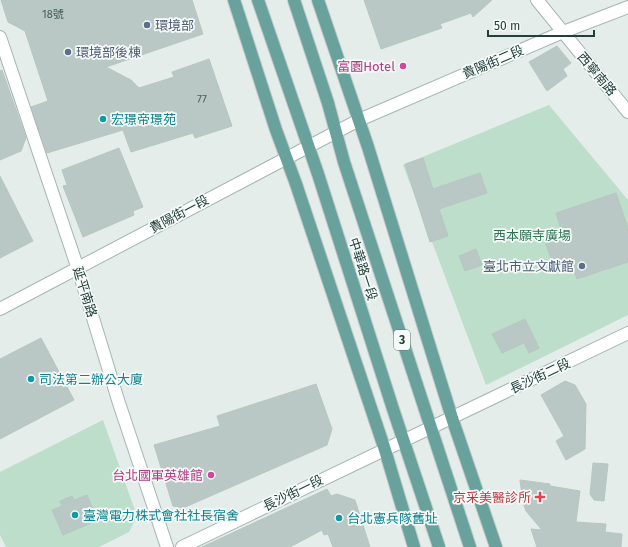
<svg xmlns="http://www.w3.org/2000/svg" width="628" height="547" font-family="'Fira Sans','Noto Sans TC',sans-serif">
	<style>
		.green { fill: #bddecb }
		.building { fill: #b9c8c4; stroke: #b6c7c2 }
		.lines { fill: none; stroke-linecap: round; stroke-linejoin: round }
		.minor-casing { stroke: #a6b5b2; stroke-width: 14 }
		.major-casing { stroke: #c1c9c8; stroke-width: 14 }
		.minor { stroke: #fff; stroke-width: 12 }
		.major { stroke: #69a29c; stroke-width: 12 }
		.service-dot { fill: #5c6f8a; stroke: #f5faf8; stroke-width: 1.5 }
		.hotel-dot { fill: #d1479c; stroke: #f5faf8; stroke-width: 1.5 }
		.culture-dot { fill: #0f9aa8; stroke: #f5faf8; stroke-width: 1.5 }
		.health-dot { fill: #e0444e; stroke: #f5faf8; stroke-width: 1.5 }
		.labels { text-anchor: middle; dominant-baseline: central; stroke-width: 3.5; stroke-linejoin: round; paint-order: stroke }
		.number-label { font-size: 11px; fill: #48615d }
		.shield { fill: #f5faf8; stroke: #627774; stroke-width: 1 }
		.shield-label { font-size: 12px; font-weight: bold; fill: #233f3b }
		.service-label { font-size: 13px; fill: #4e5e75; stroke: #f5faf8; text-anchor: start }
		.street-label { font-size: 13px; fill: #233f3b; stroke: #f5faf8 }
		.hotel-label { font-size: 13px; fill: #b23c85; stroke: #f5faf8; text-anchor: end }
		.culture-label { font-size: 13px; fill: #0d838f; stroke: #f5faf8; text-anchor: start }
		.park-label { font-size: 13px; fill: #2e7554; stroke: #f5faf8 }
		.health-label { font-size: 13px; fill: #be3a42; stroke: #f5faf8; text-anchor: end }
	</style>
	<rect width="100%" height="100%" fill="#e4edea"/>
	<path class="green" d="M549 105 628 200V315L486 385 403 165Z
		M103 420 137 516 129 532 99 547H6L0 535V472Z"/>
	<path class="building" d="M1 0H192L203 34 106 67 131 80 139 88 174 77 172 72 209 59 232 126 195 138 193 133 131 152 123 130 47 153 31 107 48 101 25 31 8 22Z
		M364 0H492L473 17 471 13 440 24 442 28 381 49Z
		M557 46 571 63 563 69 567 76 547 91 529 62Z
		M2 70 26 138 21 151 0 160V71Z
		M119 148 143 207 133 211 134 215 83 237 63 186 67 185 62 170Z
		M423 158 433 189 480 173 487 193 439 209 448 236 430 242 405 164Z
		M0 176 33 241 0 258Z
		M616 193 628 228V262L577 279 571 261 554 267 544 239 562 233 556 213Z
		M476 249 482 265 465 271 459 256Z
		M525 319 539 348 529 353 524 343 502 353 492 334Z
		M41 338 74 400 0 439V359Z
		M565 381 575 385 586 404 585 449 566 460 556 441 564 436 541 395Z
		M316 384 332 429 327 445 183 508 173 506 154 445 220 426 217 416Z
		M593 463 608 464 604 501 594 500 590 494Z
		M520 480 550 484V486L580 491 576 522 606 524 605 532 622 534 621 547H537L531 529 542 530 526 511 523 503Z
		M327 489 331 496 337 494 355 500 370 547H333L328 534 324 535 322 530 290 547H202Z
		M87 495 98 520 63 535 52 510 62 506 60 501 72 496 74 500Z"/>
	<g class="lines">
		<g class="minor-casing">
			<path id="minor" d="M537 0 628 112
				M0 37 78 269 118 400 167 547
				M0 309 359 120 563 32 628 7
				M182 547 628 333"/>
		</g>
		<g class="major-casing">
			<path id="major" d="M234 0 276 130 296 184 385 450 414 547
				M258 0 318 174 393 409 439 547
				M294 0 328 103 344 162 470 547
				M318 0 368 147 452 418 496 547"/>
		</g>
		<use href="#minor" class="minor"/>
		<use href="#major" class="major"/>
	</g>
	<g class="service-dot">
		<circle cx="147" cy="25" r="4"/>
		<circle cx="68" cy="52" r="4"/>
		<circle cx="582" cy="266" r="4"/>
	</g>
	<g class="hotel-dot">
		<circle cx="403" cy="66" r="4"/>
		<circle cx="211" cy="475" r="4"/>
	</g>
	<g class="culture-dot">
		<circle cx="103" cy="119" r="4"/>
		<circle cx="31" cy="379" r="4"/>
		<circle cx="75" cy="515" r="4"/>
		<circle cx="339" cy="518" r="4"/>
	</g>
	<path class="health-dot" d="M538 491h4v4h4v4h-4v4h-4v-4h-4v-4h4z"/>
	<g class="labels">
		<g class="number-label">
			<text x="53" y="14">18號</text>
			<text x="202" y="99">77</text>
		</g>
		<rect class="shield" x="394" y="330" width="16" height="20" rx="3"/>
		<g class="shield-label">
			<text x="402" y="340">3</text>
		</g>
		<g class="service-label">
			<text x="155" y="25">環境部</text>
			<text x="76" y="52">環境部後棟</text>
			<text x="574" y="266" text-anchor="end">臺北市立文獻館</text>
		</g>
		<g class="street-label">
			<text transform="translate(493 62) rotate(-23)">貴陽街二段</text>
			<text transform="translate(597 74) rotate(50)">西寧南路</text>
			<text transform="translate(179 214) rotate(-28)">貴陽街一段</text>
			<text transform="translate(363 269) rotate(72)">中華路一段</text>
			<text transform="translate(85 292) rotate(73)">延平南路</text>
			<text transform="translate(540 376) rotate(-25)">長沙街二段</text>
			<text transform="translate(293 493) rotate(-26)">長沙街一段</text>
		</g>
		<g class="hotel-label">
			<text x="395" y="66">富園Hotel</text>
			<text x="203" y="475">台北國軍英雄館</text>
		</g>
		<g class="culture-label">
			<text x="111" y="119">宏璟帝璟苑</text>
			<text x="39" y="379">司法第二辦公大廈</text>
			<text x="83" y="515">臺灣電力株式會社社長宿舍</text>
			<text x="347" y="518">台北憲兵隊舊址</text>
		</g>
		<g class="park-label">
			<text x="532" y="235">西本願寺廣場</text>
		</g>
		<g class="health-label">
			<text x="531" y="497">京采美醫診所</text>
		</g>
	</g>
	<path d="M488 30v6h106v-6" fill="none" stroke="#233f3b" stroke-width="2"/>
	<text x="494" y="30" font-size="12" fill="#233f3b" stroke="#f5faf8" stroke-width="3" paint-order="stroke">50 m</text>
</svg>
